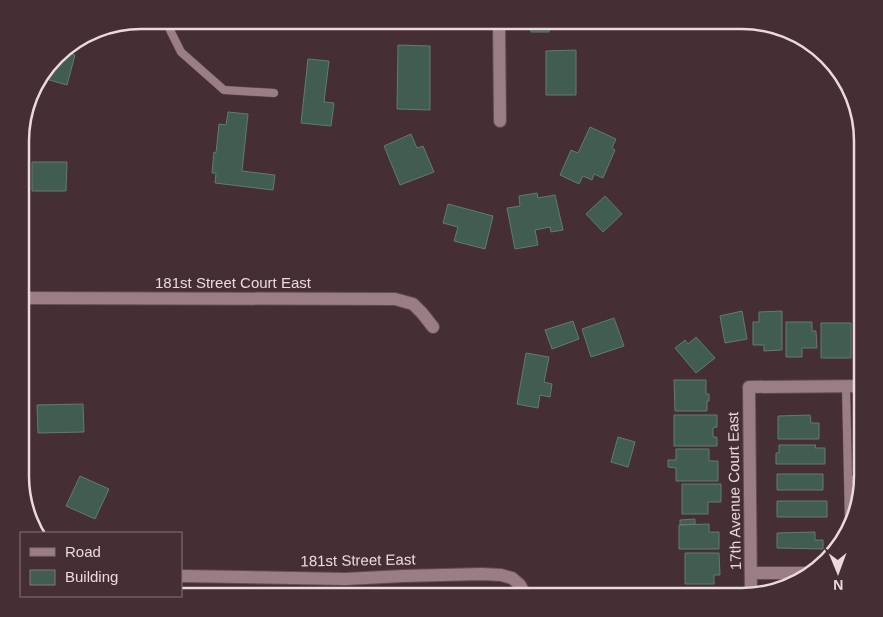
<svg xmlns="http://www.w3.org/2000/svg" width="883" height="617" font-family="Helvetica,sans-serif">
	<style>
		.building { fill: #415c50; stroke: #607c6f }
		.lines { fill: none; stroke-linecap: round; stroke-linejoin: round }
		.service-casing { stroke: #614c53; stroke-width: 9 }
		.minor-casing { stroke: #614c53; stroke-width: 14 }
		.service { stroke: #9a7d85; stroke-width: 8 }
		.minor { stroke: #9a7d85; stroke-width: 12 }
		.labels { text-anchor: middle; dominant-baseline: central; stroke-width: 4.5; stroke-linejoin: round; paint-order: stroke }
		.street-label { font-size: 15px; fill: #ead9dd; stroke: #462e35 }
		.rim { fill: none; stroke: #ead9dd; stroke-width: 2.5 }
	</style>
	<rect width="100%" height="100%" fill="#462e35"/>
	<path class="building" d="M531 22H567V25H549V32H531Z
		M442 23V25L408 27 407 24Z
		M398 45 430 46V110L397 109Z
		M576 50V95H546V51Z
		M60 51 75 55 67 85 39 77Z
		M308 59 329 61 324 102 334 103 331 126 301 123Z
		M26 111V130H21V125Z
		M228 112 248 114 242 171 275 175 273 190 215 183 216 173H212L214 152 216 153 219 124 226 125Z
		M590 127 616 139 612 148 615 150 603 178 594 174 592 180 583 176 579 184 560 175 571 150 578 153Z
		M411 134 417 148 423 146 434 172 400 185 384 146Z
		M32 162H67L66 191H32Z
		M537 193 538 198 555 195 563 230 551 232 550 227 535 230 538 245 515 249 507 208 520 206 519 196Z
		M605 196 622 214 603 232 586 214Z
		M448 204 493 216 485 249 454 241 458 227 443 223Z
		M742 311 747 339 725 343 720 316Z
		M782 311V350L764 351V345H753V322H759V312Z
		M855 314H863V356H856Z
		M614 318 624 346 591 357 582 329Z
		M573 321 579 339 552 349 545 330Z
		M786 322H812V331H816L817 348H802V357H786Z
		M821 323H851V358H821Z
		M696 337 715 358 696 373 675 348 685 340 688 344Z
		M526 353 549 357 544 382 552 384 550 397 540 395 538 408 517 404Z
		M674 380H706V394H709V401H707V411H675Z
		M83 404 84 432 38 433 37 405Z
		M674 415H717V427L713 428V437H717V446H674Z
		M810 415 811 423H819V439H778V416Z
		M857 415 863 416V460H857Z
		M618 437 635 442 628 467 611 462Z
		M779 445H816L815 448H825V464H776V453H779Z
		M676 449H709V461H718V481H676V468L668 467V460H676Z
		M777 474H823V490H777Z
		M80 476 109 489 95 519 66 506Z
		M682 484H721V502H708V514H682Z
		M777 501H827V517H777Z
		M695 519V524L680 525V520Z
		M709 524V532H719V549H679V525Z
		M815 532V540H823V549L777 548V533Z
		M685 553H719L720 575H714V584H685Z
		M691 594H712V597H691Z"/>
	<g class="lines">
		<g class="service-casing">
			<path id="service" d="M170 26V30L181 52 224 90 274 93
				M846 386 849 522
				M848 480H863"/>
		</g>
		<g class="minor-casing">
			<path id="minor" d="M499 23 500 121
				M21 298 395 299 413 304 422 313 433 327
				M751 573H810
				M181 576 345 579 403 576 482 574 501 575 512 578 520 585 526 596
				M751 595 749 387 863 386"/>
		</g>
		<use href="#service" class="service"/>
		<use href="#minor" class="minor"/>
	</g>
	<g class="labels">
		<g class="street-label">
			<text x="233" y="282">181st Street Court East</text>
			<text transform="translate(734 491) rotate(-91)">17th Avenue Court East</text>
			<text transform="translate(358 560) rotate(-1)">181st Street East</text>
		</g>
	</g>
	<path d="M0 0H883V617H0ZM141 29H742A112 112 0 0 1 854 141V476A112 112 0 0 1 742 588H141A112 112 0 0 1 29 476V141A112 112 0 0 1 141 29Z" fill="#462e35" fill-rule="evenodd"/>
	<path class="rim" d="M141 29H742A112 112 0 0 1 854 141V476A112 112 0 0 1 742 588H141A112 112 0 0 1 29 476V141A112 112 0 0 1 141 29Z"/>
	<rect x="20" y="532" width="162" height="65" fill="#462e35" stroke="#887278"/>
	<rect x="30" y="548" width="25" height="8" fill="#9a7d85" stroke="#887278"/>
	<text x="65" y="557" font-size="15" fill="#ead9dd">Road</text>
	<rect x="30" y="570" width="25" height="15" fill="#415c50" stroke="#887278"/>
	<text x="65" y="582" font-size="15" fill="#ead9dd">Building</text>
	<g transform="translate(838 572) rotate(179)" stroke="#462e35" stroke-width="4" paint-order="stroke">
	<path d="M0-4L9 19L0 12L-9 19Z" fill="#ead9dd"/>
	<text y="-8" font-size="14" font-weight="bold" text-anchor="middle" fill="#ead9dd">N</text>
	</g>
</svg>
